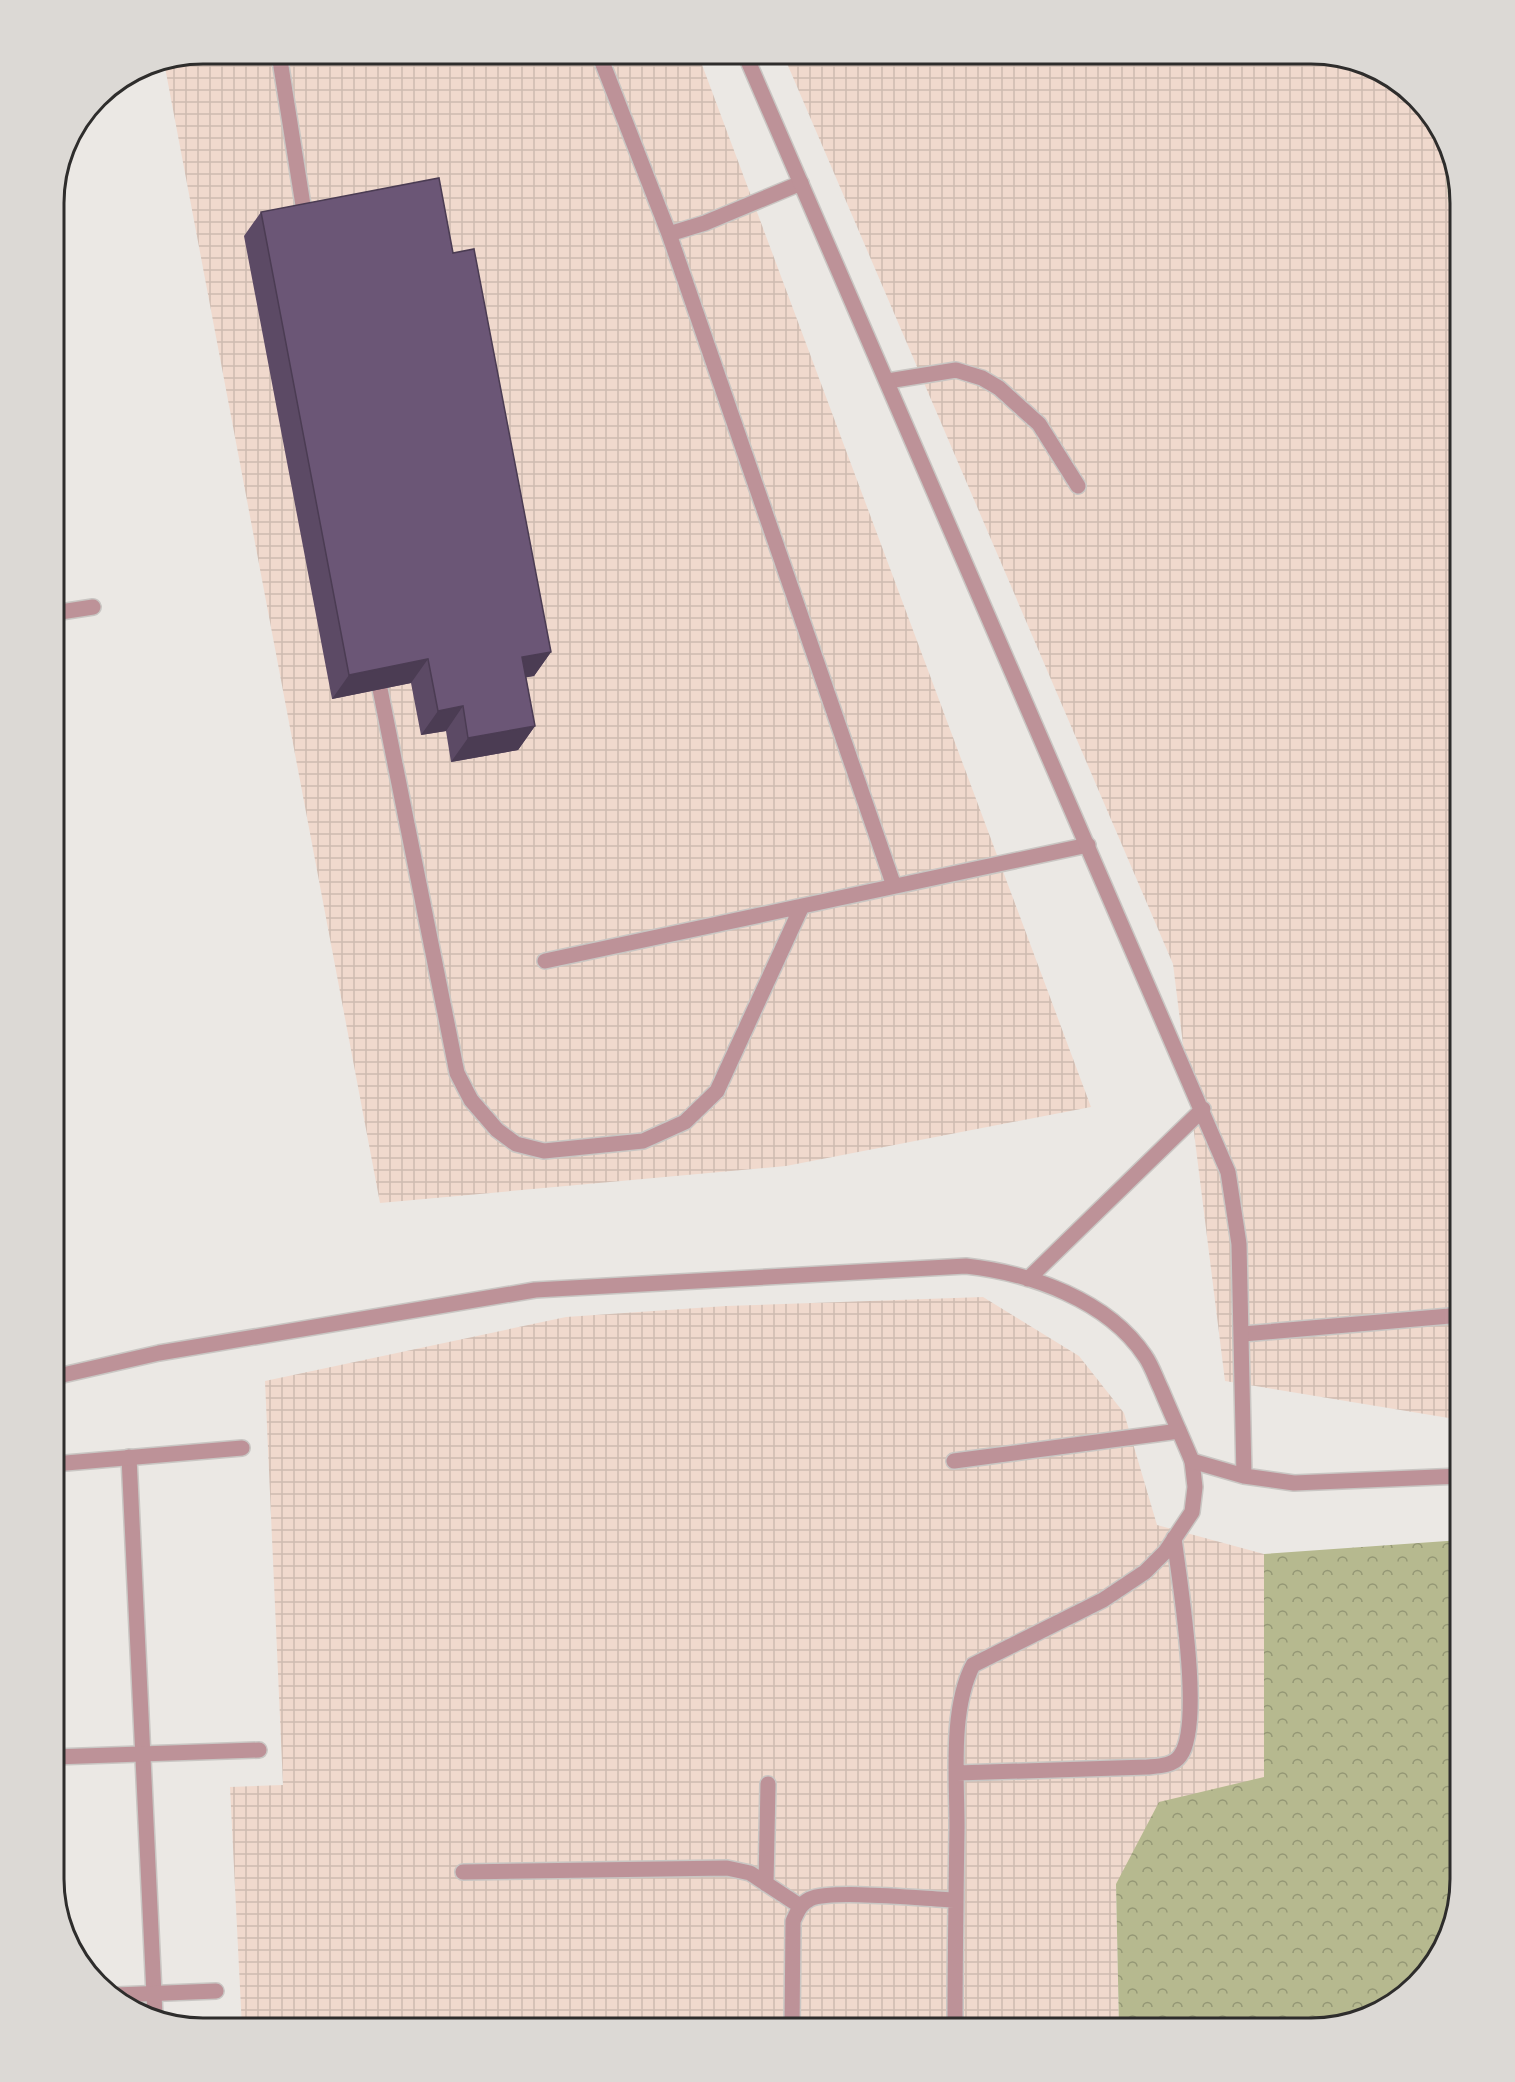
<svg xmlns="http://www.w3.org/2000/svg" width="1515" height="2082" font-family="'Source Sans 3',sans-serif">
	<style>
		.industrial { fill: url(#industrial-grid) }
		.forest { fill: url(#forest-crowns) }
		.wetland { fill: url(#wetland-marsh) }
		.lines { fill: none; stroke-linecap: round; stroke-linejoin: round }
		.service-casing { stroke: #c9c6c3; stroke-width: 18 }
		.minor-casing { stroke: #c9c6c3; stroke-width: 18 }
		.service { stroke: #bd9298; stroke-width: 15 }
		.minor { stroke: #bd9298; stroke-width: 15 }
		.wall { fill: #5c4a65 }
		.shaded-wall { fill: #4b3c53 }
		.building { fill: #6b5676; stroke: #4b3c53; stroke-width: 1.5 }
		.rim { fill: none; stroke: #2e2d2c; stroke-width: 3 }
	</style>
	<defs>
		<pattern id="industrial-grid" width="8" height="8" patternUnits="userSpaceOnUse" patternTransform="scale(1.5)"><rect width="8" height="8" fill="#f0d9cd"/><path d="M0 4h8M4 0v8" fill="none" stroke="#cebbb0"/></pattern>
		<pattern id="forest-crowns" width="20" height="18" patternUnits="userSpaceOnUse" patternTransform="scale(1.5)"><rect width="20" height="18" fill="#b6b98f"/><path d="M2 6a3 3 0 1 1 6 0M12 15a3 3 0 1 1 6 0" fill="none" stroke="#949775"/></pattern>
		<pattern id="wetland-marsh" width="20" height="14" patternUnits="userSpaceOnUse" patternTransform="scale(1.5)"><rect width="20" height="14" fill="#cacdaa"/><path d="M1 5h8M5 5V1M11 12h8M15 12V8" fill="none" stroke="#aeb092"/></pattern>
	</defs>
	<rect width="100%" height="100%" fill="#ebe8e4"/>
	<path class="industrial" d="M203 54H698L1091 1107 786 1166 380 1203 164 62Z
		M783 54H1321L1387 74 1441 128 1461 323V1420L1225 1381 1173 964Z
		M983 1297 1079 1356 1124 1413 1157 1525 1264 1554V1778L1116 1884 1119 2028H242L230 1787 283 1785 265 1381 566 1317 726 1306Z"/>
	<path class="forest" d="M1461 1540V1879L1441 1953 1387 2008 1312 2028H1119L1116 1884 1159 1802 1264 1777V1554Z"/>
	<path class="wetland" d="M1441 128 1461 203V323Z"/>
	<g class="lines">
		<g class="service-casing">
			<path id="service" d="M279 54 306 224
				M599 54 669 234
				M801 183 705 223 669 234 894 886
				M888 381 956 370 982 378 999 388 1039 424 1078 486
				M380 689 457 1073 471 1100 497 1130 516 1144 544 1151 643 1141 685 1122 717 1091 802 906
				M545 961 1088 845
				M1243 1334 1461 1315
				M129 1457 155 2016
				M954 1461 1179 1431
				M957 1773 1147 1767C1158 1766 1173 1766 1180 1756 1204 1725 1179 1579 1174 1538
				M463 1872 727 1868 750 1873 800 1906
				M766 1884 768 1784
				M792 2028 793 1921C798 1911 800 1904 810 1899 832 1889 926 1899 956 1900
				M955 2028C955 1961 956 1894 957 1827 957 1778 950 1709 973 1665L1103 1600 1145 1572 1166 1551 1192 1512 1195 1487 1192 1461"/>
		</g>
		<g class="minor-casing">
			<path id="minor" d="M745 54 1228 1172 1239 1244 1244 1476
				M54 613 93 607
				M1028 1279 1203 1109
				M54 1377 159 1353 535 1290 966 1266C1030 1273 1108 1300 1145 1356 1152 1366 1156 1379 1161 1389 1171 1413 1182 1437 1192 1461L1244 1476 1294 1483 1461 1476
				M54 1464 242 1448
				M54 1757 259 1750
				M116 1995 216 1991"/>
		</g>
		<use href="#service" class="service"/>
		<use href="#minor" class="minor"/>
	</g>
	<path class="wall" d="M261 212 453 253 551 652 534 676 526 677 535 726 518 750 451 762 446 731 421 735 411 683 332 699 244 236Z"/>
	<path class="shaded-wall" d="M551 652 534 676 505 681 522 657Z
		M428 659 411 683 332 699 349 675Z
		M463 706 446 731 421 735 438 711Z
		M535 726 518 750 451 762 468 738Z"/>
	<path class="building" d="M439 178 453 253 474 249 551 652 522 657 535 726 468 738 463 706 438 711 428 659 349 675 261 212Z"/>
	<path d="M0 0H1515V2082H0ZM203 64H1311A139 139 0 0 1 1450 203V1879A139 139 0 0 1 1311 2018H203A139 139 0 0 1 64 1879V203A139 139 0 0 1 203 64Z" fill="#dcd9d5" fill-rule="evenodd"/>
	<path class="rim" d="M203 64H1311A139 139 0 0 1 1450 203V1879A139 139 0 0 1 1311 2018H203A139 139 0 0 1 64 1879V203A139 139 0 0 1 203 64Z"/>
</svg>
